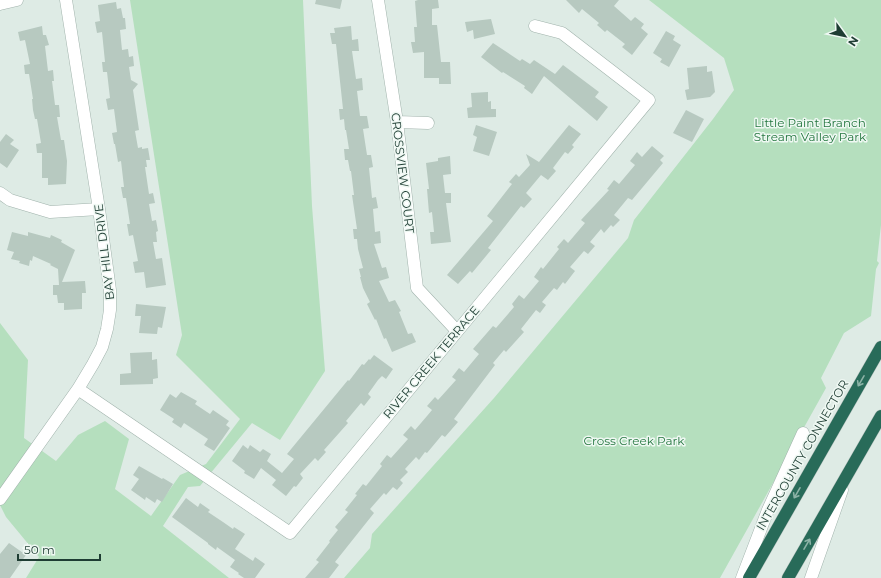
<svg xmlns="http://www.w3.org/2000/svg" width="881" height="578" font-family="Montserrat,sans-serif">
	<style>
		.green { fill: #b5dfbe }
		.building { fill: #b7c9c0 }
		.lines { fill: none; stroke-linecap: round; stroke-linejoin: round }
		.minor-casing { stroke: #a1b3ac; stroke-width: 13 }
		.highway-casing { stroke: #bcc5c2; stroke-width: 13 }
		.minor { stroke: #fff; stroke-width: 12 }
		.highway { stroke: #286b59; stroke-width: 12 }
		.oneway { stroke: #8cb2a6 }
		.labels { text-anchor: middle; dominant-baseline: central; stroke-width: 3; stroke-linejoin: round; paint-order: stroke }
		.park-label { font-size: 12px; fill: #257740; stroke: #eff8f3 }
		.street-label { font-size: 12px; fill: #1e3d33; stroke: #eff8f3 }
	</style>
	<rect width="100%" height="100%" fill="#deebe5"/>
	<path class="green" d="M130 0H303L312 206 325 371 280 440 252 423 200 486 188 487 163 526 229 578H26L39 557 6 517 0 505V323L28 360 24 438 56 461 78 435 105 421 129 439 115 489 151 516 180 475 206 464 240 419 176 355 182 335Z
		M649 0H881V225L877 261 879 263 876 269 871 316 844 333 821 378 826 388 720 578H344L370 548 372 534 494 398 628 238 634 220 713 119 734 90 724 58Z"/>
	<path class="building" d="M316 0H342L340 9 315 4Z
		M418 0H438L439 8 432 9V25H437L441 62H450L451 84H439V78H424V52L413 53 411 42H415L414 27H417L415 1Z
		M566 0H619L614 6 631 21 635 17 644 24 641 28 648 34 632 55 622 47 625 44 607 30 605 32 597 25 599 23 582 9 579 13Z
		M116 2 117 9 121 8 123 18H125L126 29 120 30 122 50 128 49 129 57 133 56 134 66 129 67 131 80 138 84 133 90 139 130 135 131 138 148 142 147V149L148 148 150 160H146L147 167H145L149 194 153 193 155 203 149 204 152 221 156 220 158 231 156 232 157 242H153L156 259 162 258 166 285 146 288 144 272 135 273 133 262 138 261 133 235 129 236 127 224H130L126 198H123L121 187H124L121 161 118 162 115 144H114L112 133 117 132 114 109 108 110 106 99 110 98 107 72H103L102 62H105L102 32 97 33 95 22 100 21 98 5Z
		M491 19 495 34 474 39 473 30 467 32 465 22Z
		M42 26 43 35H46L49 45 45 46 48 71 53 70 54 81H52L55 105H59L60 117H57L61 140H64L67 161 66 184 48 185V178H42V153H37L36 144 41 143 37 119H35L33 110 32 99H33L29 74H25L24 65 30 64 25 40 20 41 18 32Z
		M351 26 352 40 358 39 359 51H352L356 79 362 78 363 90 357 91 360 116H367L369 128 363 129 367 155H371L373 167 369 168 372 198 376 197 378 208 373 209 375 232 380 231 381 243 374 244 382 268 386 267 389 278 379 281 389 302 395 300 401 311 399 312 408 334 412 333 416 342 392 352 386 338 384 339 376 319 375 320 367 304 370 302 363 288 360 277H361L359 269 363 268 358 249 357 239H354L353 229H357L352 195H354L351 171H350L348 160H345L344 149H349L346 130H345L344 119 340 120 339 109H343L336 44H332L330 33H335L334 28Z
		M666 31 675 36 673 40 681 45 669 67 660 62 662 59 653 53Z
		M493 43 520 61 522 59 530 64 534 60 555 74 563 65 599 92 595 97 608 107 597 121 544 76 532 94 524 88 525 86 503 72 502 73 481 57Z
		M707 66V72L712 71 715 92 710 97 687 100 685 90 689 89 687 68Z
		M488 92V102L491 101V109H496V117L468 118 467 108 472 107 471 93Z
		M686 110 704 119 692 142 673 133Z
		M476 125 497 132 489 156 473 151 477 137 473 135Z
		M569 125 581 134 572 145 574 147 568 154 565 152 553 168 556 171 548 180 541 175 526 193 532 199 524 208 521 206 488 248 491 250 472 273 470 271 458 284 447 275 493 221 487 216 512 184 509 182 516 174 519 177 530 165 526 154 539 162Z
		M6 134 14 140 10 144 19 150 7 168 0 163V142Z
		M652 146 664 156 660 160 663 163 632 200 628 198 614 215 620 220 613 227 611 225 604 233 601 229 590 242 595 246 588 254 584 251 570 267 575 271 565 284 563 282 557 290 554 288 542 302 546 305 540 313 536 310 521 329 524 332 506 352 504 350 493 363 495 365 454 419 458 422 445 437 442 435 427 453 425 452 419 460 416 457 405 469 408 472 400 480 403 483 397 490 393 487 386 495 384 493 370 509 374 513 335 562 339 565 329 578H305L319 562 316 560 330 542 329 541 338 530 335 527 348 512 345 510 357 495 355 494 363 484 366 486 382 466 380 464 387 455 391 458 408 439 403 435 411 426 415 430 427 416 432 410 427 406 435 397 438 400 456 380 452 377 459 368 464 372 479 354 473 349 493 326 496 328 514 307 512 304 519 295 524 299 539 281 534 277 541 267 543 269 559 249 557 247 564 239 568 243 585 223 581 220 609 190 607 189 614 180 619 184 635 165 630 161 637 152 642 157Z
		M450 156 451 174 443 175 445 193H451V203H446L451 242 431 244 430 232H434L432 212 429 213 427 189H429L426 163 438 161V158Z
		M12 232 28 236V232L50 238 51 235 62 240 61 242 75 250 62 282 85 281 86 293H82V309L64 310V303H58L57 295H53V285H59L58 269 50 265 51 264 33 256 32 261 30 260 29 266 19 263 20 261 11 259 14 252 7 250Z
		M136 304 166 307 162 328 158 327 157 334 139 333 141 316H135Z
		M152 352V360L157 359 158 378 153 379V384L120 385V374L131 373 130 353Z
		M374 355 393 369 386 379 382 376 378 380 368 394 371 397 364 406 361 403 346 421 348 423 324 450 326 452 318 461 315 458 300 474 303 478 296 487 294 486 286 496 272 485 276 480 261 468 254 479 244 473 245 471 232 461 243 445 248 449 250 445 260 452 263 449 271 454 267 461 282 473 294 459 287 454 348 380 349 381 362 364 364 365 369 359 370 360Z
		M181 392 197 401 195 404 210 414 213 410 229 421 226 425 230 428 214 451 204 445 208 439 184 423 181 428 172 422 174 419 160 410 170 394 176 398Z
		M139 466 162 479 163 478 173 484 162 502 157 499 155 503 146 497 145 500 131 490 139 479 133 475Z
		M186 498 198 507 200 503 210 510 208 512 223 522 233 529 234 527 245 534 235 549 253 561 255 557 265 564 255 578H244L238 574 239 573 230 567 235 560 217 547 216 550 208 544V543L172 517Z
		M9 543 26 555 10 578H0V554Z"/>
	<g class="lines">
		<g class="minor-casing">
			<path id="minor" d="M378 0 397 122 417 288 457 331
				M0 4 17 0
				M397 122 428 123
				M0 193 10 200 50 212 99 209
				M78 389 290 533 649 100 562 33 535 26
				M0 499 78 389 93 364 102 347 107 329 110 310V290L99 209 66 0
				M742 578 768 510 803 433
				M811 578 842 490"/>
		</g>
		<g class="highway-casing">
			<path id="highway" d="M749 578 881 347
				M788 578 881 416"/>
		</g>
		<use href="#minor" class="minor"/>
		<use href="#highway" class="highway"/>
	</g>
	<defs><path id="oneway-shaft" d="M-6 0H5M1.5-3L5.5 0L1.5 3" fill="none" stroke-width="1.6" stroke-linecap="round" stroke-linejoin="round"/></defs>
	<g class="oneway">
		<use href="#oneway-shaft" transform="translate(861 381) rotate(120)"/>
		<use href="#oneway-shaft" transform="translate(797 493) rotate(120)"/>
		<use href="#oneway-shaft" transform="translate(807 544) rotate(-60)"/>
	</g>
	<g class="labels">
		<g class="park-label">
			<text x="810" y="122">Little Paint Branch<tspan x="810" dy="14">Stream Valley Park</tspan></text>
			<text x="634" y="440">Cross Creek Park</text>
		</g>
		<g class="street-label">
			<text transform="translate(403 173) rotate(83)">CROSSVIEW COURT</text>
			<text transform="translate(104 252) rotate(-97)">BAY HILL DRIVE</text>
			<text transform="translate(431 362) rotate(-50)">RIVER CREEK TERRACE</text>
			<text transform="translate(802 455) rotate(-60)">INTERCOUNTY CONNECTOR</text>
		</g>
	</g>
	<g transform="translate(845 36) rotate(123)" stroke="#eff8f3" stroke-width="3" paint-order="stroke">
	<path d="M0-3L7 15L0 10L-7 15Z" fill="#1e3d33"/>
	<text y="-6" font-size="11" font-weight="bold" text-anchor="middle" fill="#1e3d33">N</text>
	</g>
	<path d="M18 554v6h82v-6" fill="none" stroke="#1e3d33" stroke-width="2"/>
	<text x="24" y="554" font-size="12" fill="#1e3d33" stroke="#eff8f3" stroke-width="3" paint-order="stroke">50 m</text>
</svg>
